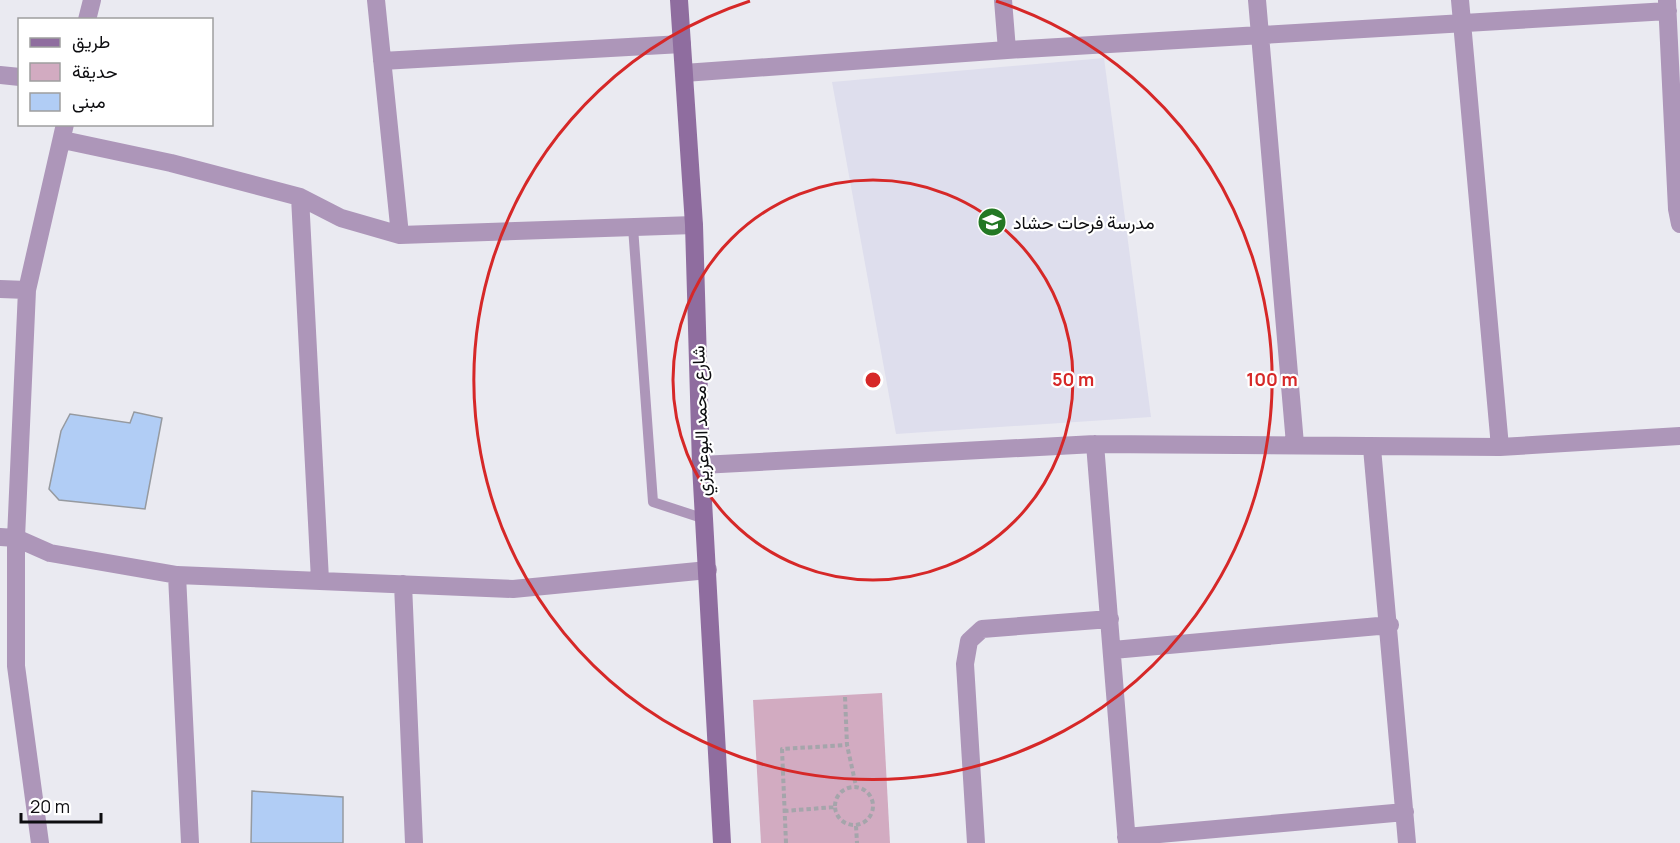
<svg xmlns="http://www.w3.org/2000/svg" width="1680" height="843" font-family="Manrope,Vazirmatn,sans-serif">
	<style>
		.built { fill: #dedeed }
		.green { fill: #d2abc1 }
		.building { fill: #b1cdf5; stroke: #969aa0; stroke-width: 1.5 }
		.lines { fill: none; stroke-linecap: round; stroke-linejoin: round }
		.path { stroke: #a5a5ab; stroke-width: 4; stroke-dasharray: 4.5 3; stroke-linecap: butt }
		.service { stroke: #ad96b9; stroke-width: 10 }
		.minor { stroke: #ad96b9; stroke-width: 18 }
		.secondary { stroke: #8f6d9f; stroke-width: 18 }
		.ring { fill: none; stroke: #d62828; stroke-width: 3 }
		.labels { text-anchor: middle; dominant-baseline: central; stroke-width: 4.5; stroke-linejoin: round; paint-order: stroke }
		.poi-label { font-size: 18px; fill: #0d0d10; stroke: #fff; text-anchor: start }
		.street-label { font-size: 18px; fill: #0d0d10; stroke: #fff }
		.centre { fill: #d62828; stroke: #fff; stroke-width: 3 }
		.ring-label { font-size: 18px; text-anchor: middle; font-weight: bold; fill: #d62828; stroke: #fff; stroke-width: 4.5; stroke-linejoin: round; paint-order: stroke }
	</style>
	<rect width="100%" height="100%" fill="#eaeaf1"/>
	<path class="built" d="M1104 58 1151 417 896 434 832 82Z"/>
	<path class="green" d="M882 693 890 843H761L753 700Z"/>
	<path class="building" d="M134 412 162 418 145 509 59 500 49 489 61 431 70 414 130 423Z
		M252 791 343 797V843H251Z"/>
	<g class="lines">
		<path class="path" d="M845 697 847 745 856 786
			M835 806a19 19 0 1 1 38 0a19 19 0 1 1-38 0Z
			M784 811 835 807
			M856 826 857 843
			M786 843 782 749 847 745"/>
		<path class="service" d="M633 227 653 502 705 519"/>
		<path class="minor" d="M376 0 400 235
			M1003 0 1007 50
			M1257 0 1295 444
			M1460 0 1500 447
			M1667 1 1677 209 1680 224
			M87 20 92 0
			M382 61 682 44
			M684 73 1007 50 1668 11
			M0 75 20 77
			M63 140 171 163 300 197 341 218 400 235 694 225
			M300 197 320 580
			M0 289 27 290
			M1095 444 1127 843
			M1372 448 1407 843
			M701 465 1095 444 1500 447 1680 436
			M0 537 16 538 50 553 177 575 513 589 708 570
			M177 575 190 843
			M403 584 414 843
			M1113 650 1390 625
			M1126 837 1405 812
			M40 843 16 666V538L27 290 65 124
			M976 843 965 664 969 641 982 629 1110 619"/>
		<path class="secondary" d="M679 0 694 225 701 465 722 843"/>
	</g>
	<g class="ring">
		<circle cx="873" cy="380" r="200"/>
		<path d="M996 1A399 399 0 1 1 750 1"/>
	</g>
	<defs>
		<g id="school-disc" transform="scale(1.5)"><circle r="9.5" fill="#237824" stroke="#fff"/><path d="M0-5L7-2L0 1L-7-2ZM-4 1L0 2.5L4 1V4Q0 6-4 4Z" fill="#fff"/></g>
	</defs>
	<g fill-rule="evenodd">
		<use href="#school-disc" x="992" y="222"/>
	</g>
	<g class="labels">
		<g class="poi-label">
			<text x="1013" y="222">مدرسة فرحات حشاد</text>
		</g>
		<g class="street-label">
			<text transform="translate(700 421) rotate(-92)">شارع محمد البوعزيزي</text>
		</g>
	</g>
	<circle cx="873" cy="380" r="9" class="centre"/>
	<g class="ring-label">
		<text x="1073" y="386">50 m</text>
		<text x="1272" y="386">100 m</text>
	</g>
	<rect x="18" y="18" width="195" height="108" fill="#ffffff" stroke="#9e9e9f" stroke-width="1.5"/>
	<rect x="30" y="38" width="30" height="9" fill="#8f6d9f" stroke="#9e9e9f" stroke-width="1.5"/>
	<text x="72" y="48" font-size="18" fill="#0d0d10">طريق</text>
	<rect x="30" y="63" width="30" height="18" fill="#d2abc1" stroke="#9e9e9f" stroke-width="1.5"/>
	<text x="72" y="78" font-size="18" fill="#0d0d10">حديقة</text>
	<rect x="30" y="93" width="30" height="18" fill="#b1cdf5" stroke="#9e9e9f" stroke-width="1.5"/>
	<text x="72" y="108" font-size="18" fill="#0d0d10">مبنى</text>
	<path d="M21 813v9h80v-9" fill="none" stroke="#0d0d10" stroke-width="3"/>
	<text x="30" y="813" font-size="18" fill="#0d0d10" stroke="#ffffff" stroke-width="4.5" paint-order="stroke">20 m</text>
</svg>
